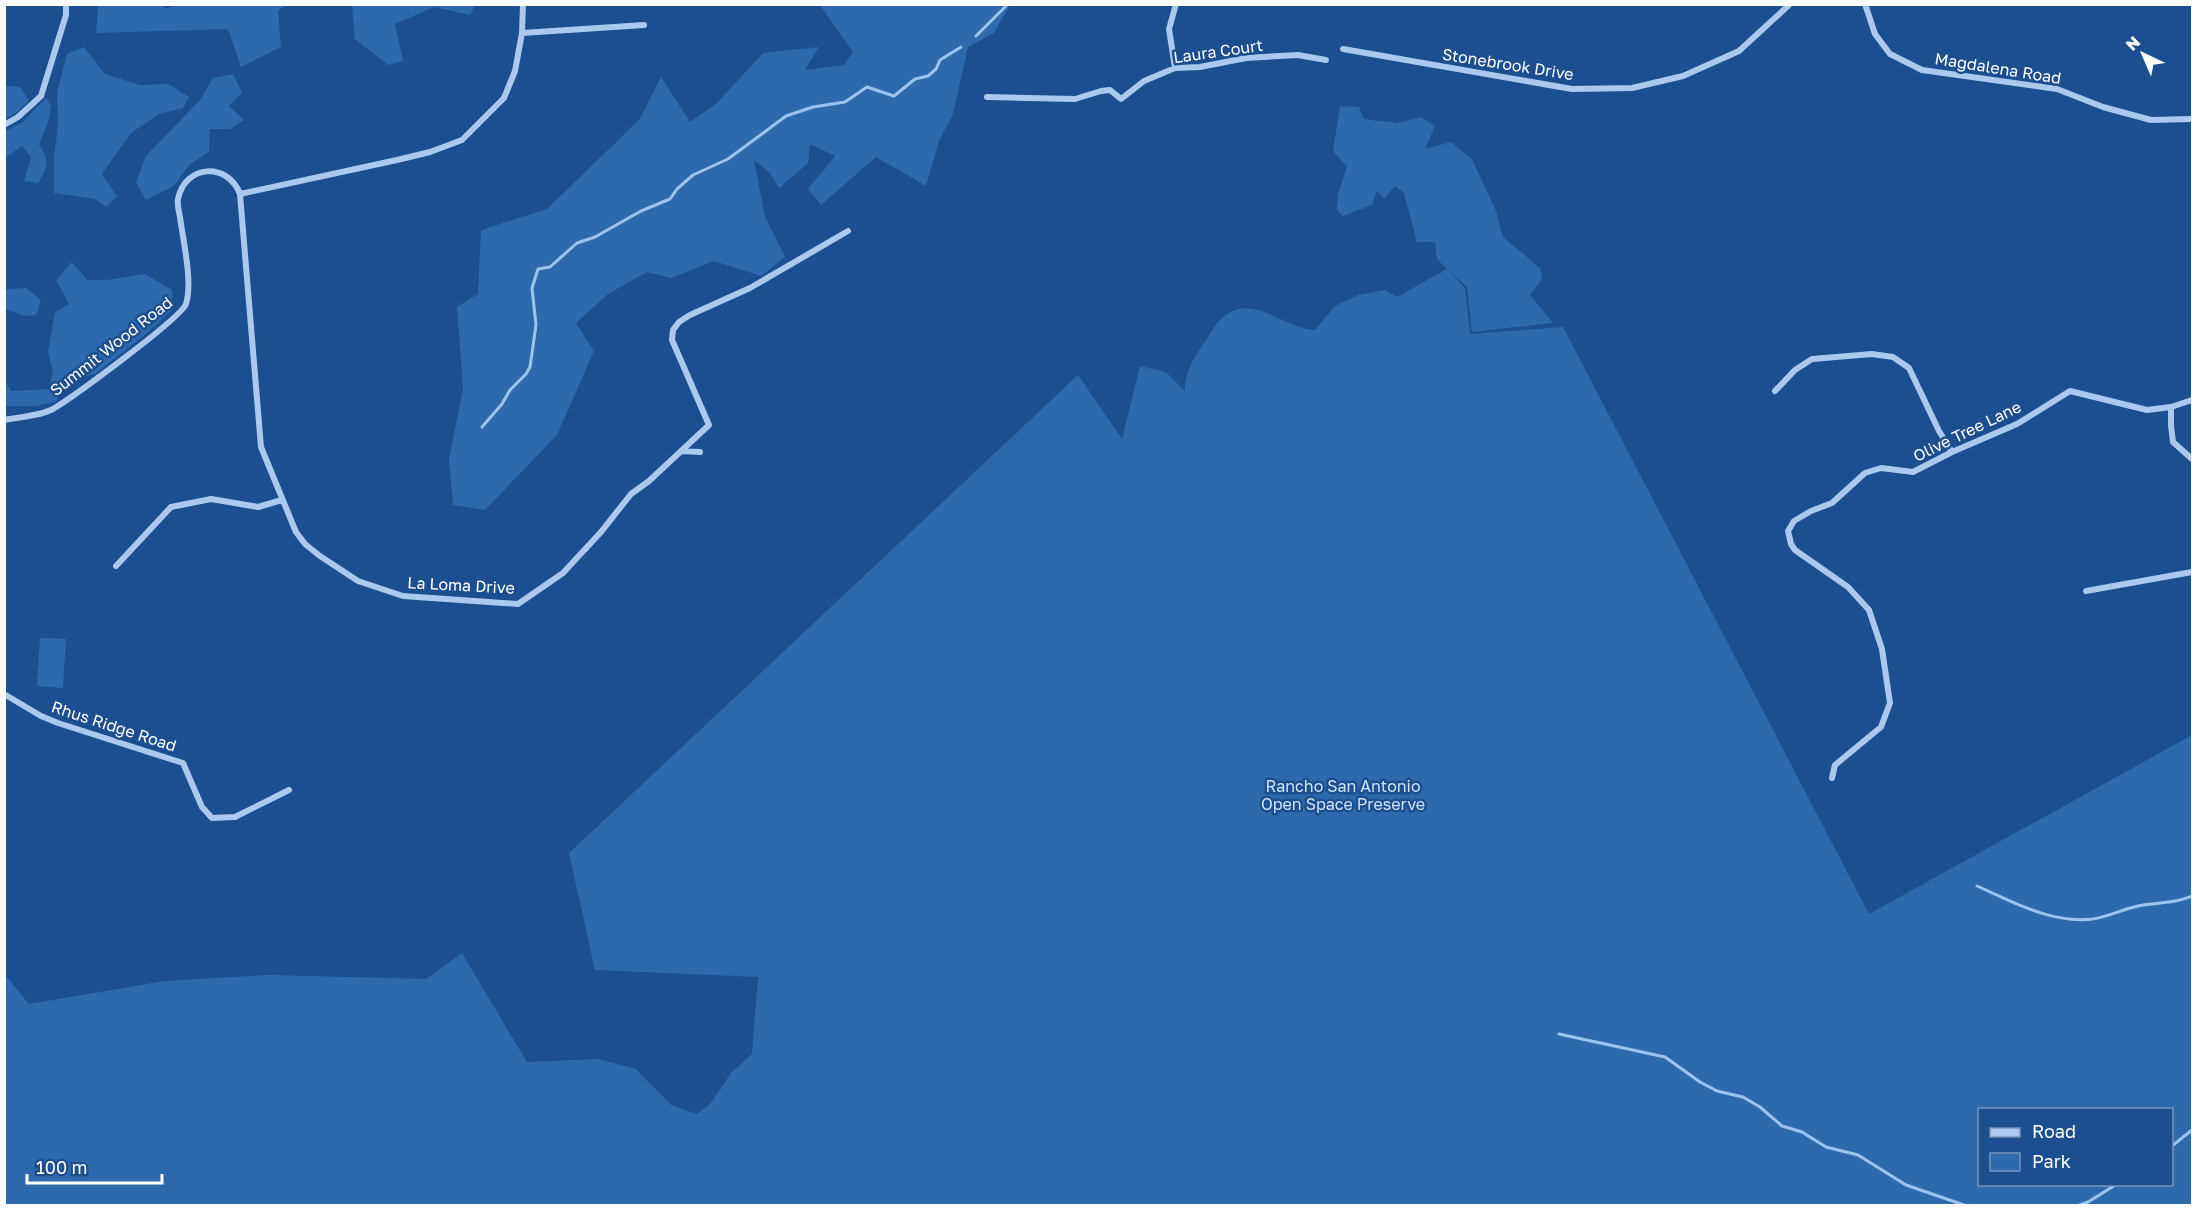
<svg xmlns="http://www.w3.org/2000/svg" width="2197" height="1210" font-family="'Golos Text',sans-serif">
	<style>
		.green { fill: #2e69ad; fill-rule: evenodd }
		.lines { fill: none; stroke-linecap: round; stroke-linejoin: round }
		.stream { stroke: #9cc4f0; stroke-width: 3 }
		.minor { stroke: #a9c9ee; stroke-width: 6 }
		.labels { text-anchor: middle; dominant-baseline: central; stroke-width: 5; stroke-linejoin: round; paint-order: stroke }
		.street-label { font-size: 16px; fill: #fff; stroke: #1b4f8f }
		.park-label { font-size: 16px; fill: #cfe3fa; stroke: #1b4f8f }
	</style>
	<rect width="100%" height="100%" fill="#1b4f8f"/>
	<path class="green" d="M174 5H286L278 11 281 47 241 67 228 29 96 33 98 5H161L166 9Z
		M352 5V4L475 5 470 15 434 7 395 24 403 61 388 65 355 39Z
		M820 5H1010L994 33 968 47 953 114 939 141 926 186 876 157 821 205 808 189 835 156 810 144 808 163 779 188 770 173 754 160 765 217 785 257 761 276 714 261 671 278 647 272 608 294 576 323 594 351 557 435 485 510 453 505 449 459 463 389 457 307 478 294 481 230 547 209 640 119 661 77 690 122 717 103 763 53 819 47 805 70 844 65 853 52Z
		M84 47 105 74 140 85 168 84 189 97 183 108 159 114 131 133 102 174 117 196 106 207 95 199 54 193V157L58 126 57 92 67 54Z
		M233 74 242 93 229 106 244 120 230 129H210L209 152 190 164 174 186 146 200 136 182 146 156 200 100 213 78Z
		M5 86 20 87 29 100 17 112 5 119Z
		M46 98 51 106 48 123 39 144C50 161 48 167 38 183L24 181 31 157 22 146 5 158V131L22 123Z
		M1340 106 1359 107 1364 119 1398 123 1421 117 1435 126 1425 149 1451 142 1472 159 1496 211 1503 237 1540 268 1542 279 1530 295 1553 323 1472 332 1467 287 1448 270 1465 288 1470 334 1563 327 1869 914 2192 735V1205H5V975L29 1004 164 981 269 975 426 979 462 953 527 1062 598 1059 636 1069 671 1105 697 1114 711 1103 731 1073 752 1054 758 977 595 970 569 853 1078 375 1122 439 1140 366 1166 372 1185 391C1185 370 1195 356 1206 340 1211 333 1216 322 1223 317 1254 292 1283 329 1315 330L1335 306 1358 295 1385 290 1397 297 1447 269 1437 259 1435 242H1417L1404 193 1395 186 1384 199 1377 191 1372 205 1343 216 1337 210 1338 193 1347 167 1333 151ZM1980 1110H2172V1184H1980Z
		M72 262 87 280H107L145 274 172 290 173 309 146 334 95 374 71 380 55 402 36 406H5V381L11 391 49 389 53 372 48 352 55 312 69 304 56 280Z
		M26 288 41 300 36 315 25 316 5 309V289Z
		M40 638 66 639 63 688 37 686Z"/>
	<g class="lines">
		<path class="stream" d="M976 36 1008 4
			M845 102 867 87 894 96 915 79 928 76 936 69 940 60 961 47
			M482 427 502 404 510 390 526 374 530 367 536 325 532 288 538 269 550 267 577 243 595 237 641 211 670 199 677 189 693 175 728 159 786 116 813 107 845 102
			M1977 886C2013 902 2052 924 2093 919 2108 917 2123 909 2138 906 2157 902 2175 904 2192 896
			M1559 1034 1665 1057 1700 1082 1717 1091 1743 1097 1760 1107 1782 1126 1802 1132 1826 1147 1858 1155 1906 1185 1967 1206
			M2172 1146 2192 1130
			M2077 1206 2088 1202 2117 1184"/>
		<path class="minor" d="M1865 4 1875 34 1890 54 1922 70 2057 89 2103 107 2151 120 2192 119
			M522 33 644 25
			M1343 49 1572 89 1632 88 1683 76 1739 51 1790 4
			M1175 68 1169 29 1176 4
			M987 97 1075 99 1101 91 1110 90 1121 99 1144 81 1175 68 1200 67 1246 58 1298 55 1326 60
			M4 125 18 117 41 96 66 15V4
			M240 194 397 160 430 152 462 140 504 98 515 71 522 33 523 4
			M1775 391 1795 370 1812 359 1872 354 1893 357 1909 368 1939 431 1952 452
			M2171 407V426L2173 442 2192 459
			M4 420C19 417 40 416 53 409 73 397 180 319 186 304 193 281 183 241 180 217 179 212 177 204 178 199 185 164 228 162 240 194L261 447 296 532 305 544 320 556 358 581 403 596 518 604 563 573 601 532 631 494 649 481 709 425 672 340 673 330 679 322 690 315 750 288 848 231
			M682 451 700 452
			M116 566 171 507 211 499 258 507 282 500
			M2086 591 2192 572
			M4 694 41 716 58 723 183 763 202 807 212 818 235 817 289 790
			M1832 778 1835 765 1881 727 1890 703 1882 649 1869 610 1848 587 1795 550 1791 544 1788 531 1794 521 1811 511 1832 503 1865 473 1881 468 1913 472 1952 452 2017 424 2070 391 2147 410 2171 407 2192 400"/>
	</g>
	<g class="labels">
		<g class="street-label">
			<text transform="translate(1218 51) rotate(-8)">Laura Court</text>
			<text transform="translate(1508 64) rotate(9)">Stonebrook Drive</text>
			<text transform="translate(1998 68) rotate(9)">Magdalena Road</text>
			<text transform="translate(111 346) rotate(-38)">Summit Wood Road</text>
			<text transform="translate(1967 431) rotate(-26)">Olive Tree Lane</text>
			<text transform="translate(461 585) rotate(3)">La Loma Drive</text>
			<text transform="translate(114 726) rotate(18)">Rhus Ridge Road</text>
		</g>
		<g class="park-label">
			<text x="1343" y="786">Rancho San Antonio<tspan x="1343" dy="18">Open Space Preserve</tspan></text>
		</g>
	</g>
	<rect width="2197" height="1210" fill="none" stroke="#ffffff" stroke-width="12"/>
	<rect x="1978" y="1108" width="195" height="78" fill="#1b4f8f" stroke="#7695bc" stroke-width="1.5"/>
	<rect x="1990" y="1128" width="30" height="9" fill="#a9c9ee" stroke="#7695bc" stroke-width="1.5"/>
	<text x="2032" y="1138" font-size="18" fill="#ffffff">Road</text>
	<rect x="1990" y="1153" width="30" height="18" fill="#2e69ad" stroke="#7695bc" stroke-width="1.5"/>
	<text x="2032" y="1168" font-size="18" fill="#ffffff">Park</text>
	<g transform="translate(2143 54) rotate(316)" stroke="#1b4f8f" stroke-width="4.5" paint-order="stroke">
	<path d="M0-4.5L10 22L0 15L-10 22Z" fill="#ffffff"/>
	<text y="-9" font-size="16" font-weight="bold" text-anchor="middle" fill="#ffffff">N</text>
	</g>
	<path d="M27 1174v9h135v-9" fill="none" stroke="#ffffff" stroke-width="3"/>
	<text x="36" y="1174" font-size="18" fill="#ffffff" stroke="#1b4f8f" stroke-width="4.5" paint-order="stroke">100 m</text>
</svg>
